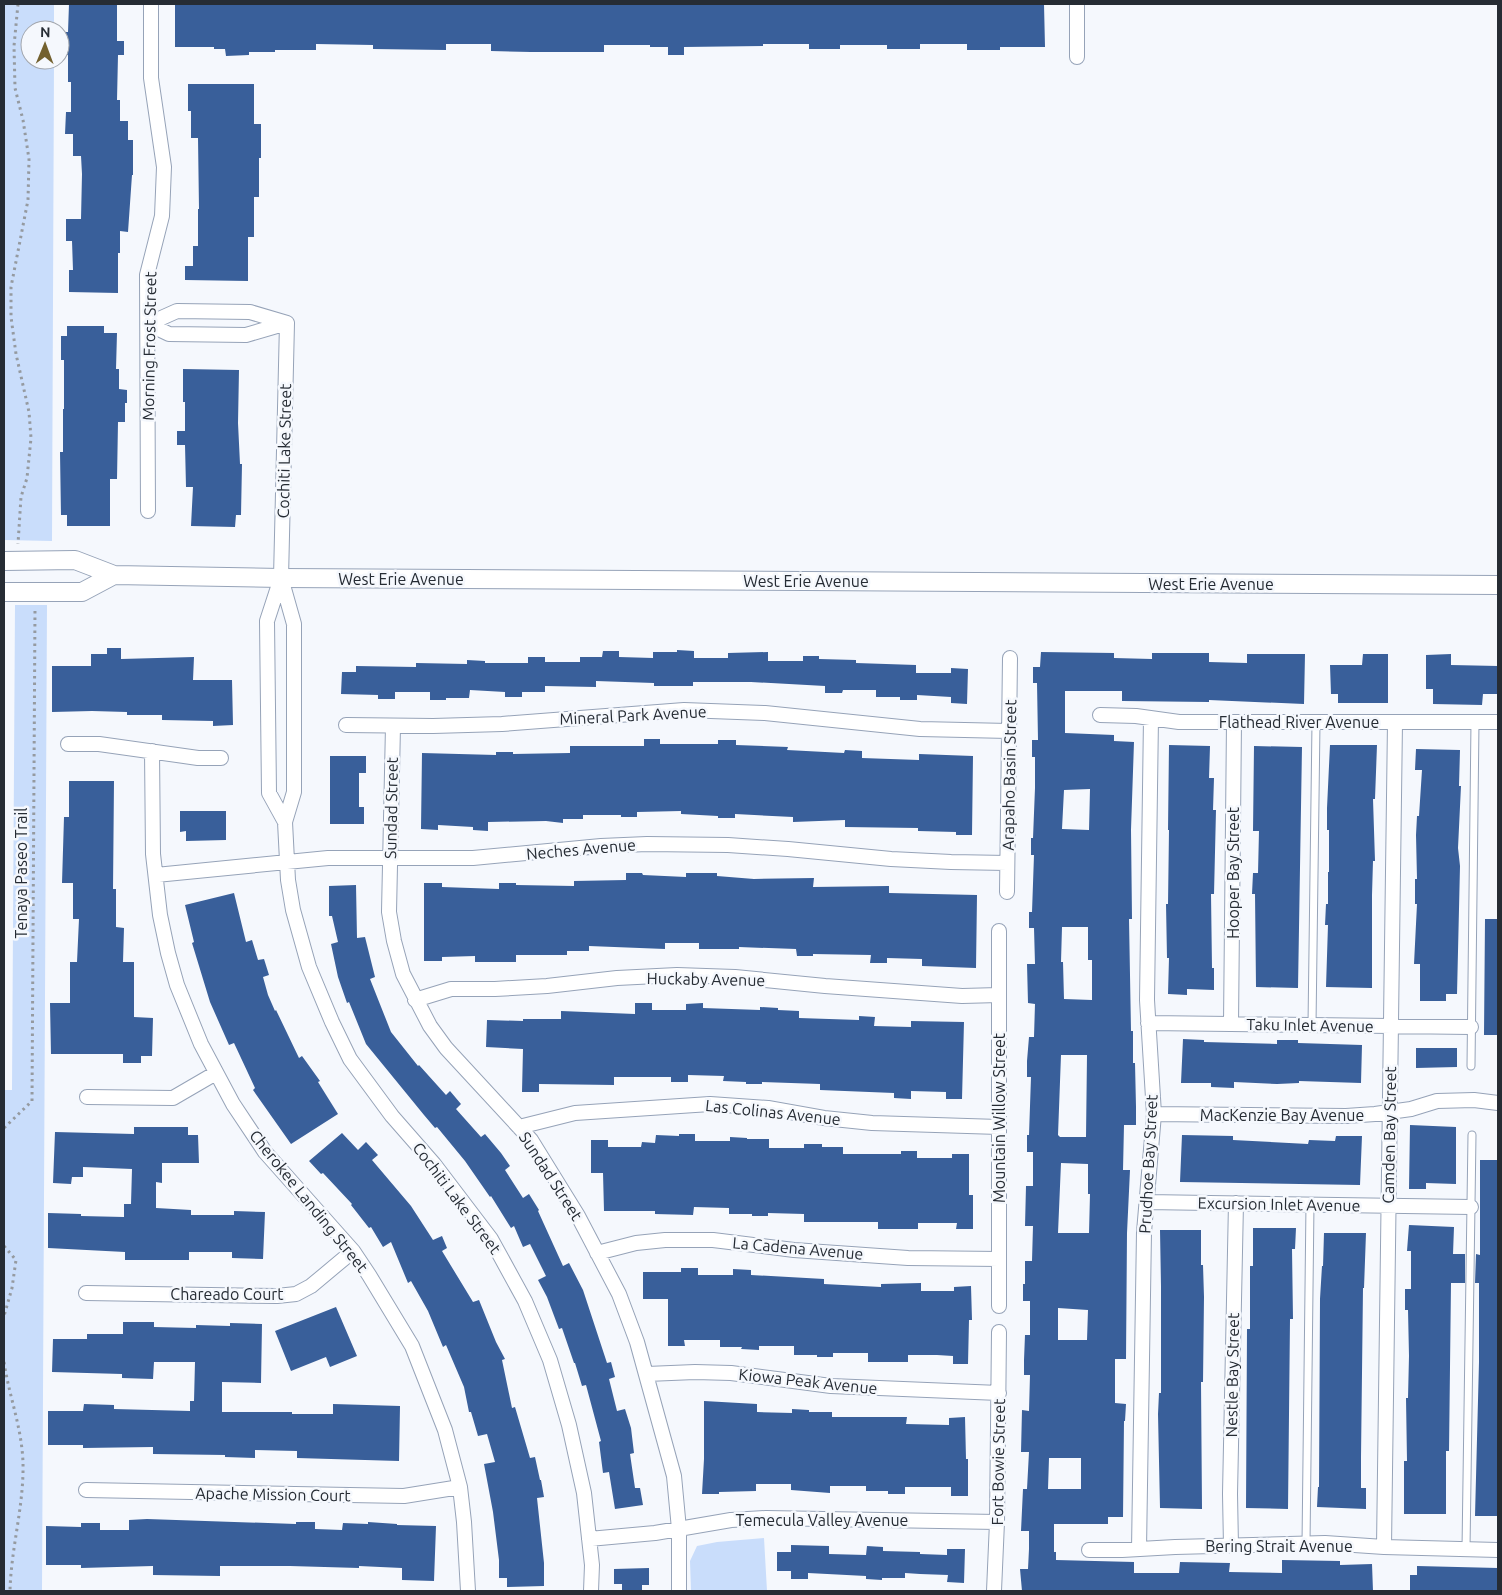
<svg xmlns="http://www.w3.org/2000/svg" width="1502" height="1595" font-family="Ubuntu,sans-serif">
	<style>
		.green { fill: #c9ddfb }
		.building { fill: #395f9a; fill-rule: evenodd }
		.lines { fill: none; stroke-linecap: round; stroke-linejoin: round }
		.service-casing { stroke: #96a3b8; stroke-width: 9 }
		.minor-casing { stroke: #96a3b8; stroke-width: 16 }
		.tertiary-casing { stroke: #96a3b8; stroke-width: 20 }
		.path { stroke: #959aa0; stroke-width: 3; stroke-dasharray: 2.5 4; stroke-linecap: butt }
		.service { stroke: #fff; stroke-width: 7 }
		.minor { stroke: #fff; stroke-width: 14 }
		.tertiary { stroke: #fff; stroke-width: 18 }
		.labels { text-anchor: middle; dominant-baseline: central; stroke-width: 5; stroke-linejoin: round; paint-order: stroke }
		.street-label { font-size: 16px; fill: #262c34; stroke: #f5f8fd }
	</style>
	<rect width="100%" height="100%" fill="#f5f8fd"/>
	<path class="green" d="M4 4H54V30H30V60H54L52 541 4 540Z
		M15 605H47L42 1591H4V1090H12Z
		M764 1538 767 1591H691L690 1561 697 1546 717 1542Z"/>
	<path class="building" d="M69 4H117V41H124V55H118L117 100H120V121H128V140H133V175H132L128 232 120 231V253H118V293L69 292V270H73L72 241H66V219H81L82 174 81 156H73V134H65L66 112H71V82H68V55H62V32H68Z
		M175 4H1044L1045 47H1000V50H967V44H920V49H887V45H840V49H809V44H763V46L684 47V55H668V47H650V45H604V52H531L491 51V44H446V50L373 49V45L316 44V50H275V52H249V55L226 56 225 49H214V47H175Z
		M188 84H254V124H261V158H259V197H254V237H248V281L185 280V266H193V246H198V209H199L198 138H191V111H188Z
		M67 326H104V333H117L116 369H119V389L127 390V403H125V422H118L117 479H110V526H67V515H61L60 452H63V409H64V360H61V336H67Z
		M183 369 239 370 238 423 240 464H242L241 515H236L235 527 191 526 193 487H186L185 445H177V431H185V402H183Z
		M107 648H121V659L194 657 193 680H232L233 725 213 726V721L162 720V715H127V712L92 711 52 712V666H91V654H107Z
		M677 650 694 651V658H728V653L768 652V661H803V656H819V659L856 660V663L916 665V673H951V668L968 669 967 704 951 703V697L917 695V700H900V697H876V690H843L842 693H825V686L751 682H693V686H654V683L596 681V687L545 686V692H522V697H505V692L470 690 469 698H446V700H430V692H395V699H378V695L341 694 342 672H356V666L416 667V663L467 664V660L485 661V663H528V657H545V662H580V657H602L603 651H619V657L653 658V652H677Z
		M1041 652 1114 653V658L1152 659V653H1209V662L1247 663V654H1305L1304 704 1209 700V702L1122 701V691H1065V733L1114 735V741L1134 742 1131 830 1132 919H1129L1131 1031H1133V1063H1135L1136 1107V1125H1124L1123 1170H1130L1127 1233 1126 1359H1115V1403L1126 1404 1125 1421H1124L1123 1517H1108V1524H1054V1552H1056V1560L1134 1562V1573H1179L1180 1562 1230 1563 1229 1572 1282 1573V1560L1340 1561V1565L1372 1564 1373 1591H1022L1020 1569H1028L1029 1549V1531H1021L1023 1489H1027L1029 1452H1021L1022 1410 1029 1411 1030 1375H1024V1360L1025 1335H1030V1301H1023V1284H1025V1261H1032L1033 1226H1025L1026 1186H1033V1152H1027V1135H1029L1031 1077H1027V1061L1029 1037H1034L1035 1004 1028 1003 1027 964H1035L1034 928H1029V912H1032L1034 855H1031V838H1033L1035 788V757H1032V740H1038L1037 683H1033V667H1040ZM1090 789 1089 830 1062 829 1064 790ZM1062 927H1088V960H1092V1000L1064 999 1063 962H1061ZM1061 1055H1087L1086 1137H1060L1058 1135ZM1061 1163 1088 1164V1194H1090L1089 1233H1058ZM1058 1308 1088 1310 1087 1340H1058ZM1049 1458H1081V1489H1048Z
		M1363 654H1388V703H1338V694H1331L1330 665H1362Z
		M1451 654V665L1498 666V694H1483L1482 705 1433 704V689H1426V655Z
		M644 739H660V744H718V740H736V745L788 747 787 750 844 753 845 750 862 751V758L919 760V754L973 756 972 835H956V832L918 831V828L845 827V820L793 822V817L735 814V818H718V816L681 814V811L637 812V817H621V815H583V819H563V823L546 821 488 822V831L473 830V827L438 825V830L421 829 422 753 496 755V752H513V754L570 753V746H644Z
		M1169 745 1210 746 1209 778H1214L1213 810H1216L1214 894H1211L1212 968H1214V990L1187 989V995L1168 994 1169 958H1167L1166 904H1168L1169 830H1168Z
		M1330 745H1377L1375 799H1373L1375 861H1373L1372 895V988L1326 987 1328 925H1325L1326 904H1328V872H1329V830H1327V808Z
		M1254 746 1302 747 1298 988 1256 987 1255 894H1252L1253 873H1258L1259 831H1253Z
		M1416 749 1460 750 1459 786H1461L1458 848 1460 866 1457 994H1446V1001H1420V964H1414L1417 904H1415V879H1417L1416 835 1417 816H1419L1422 770H1415Z
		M330 756H366V773H359V807H364V824H330Z
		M69 781H114L113 889H116V927L124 928 123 962H134V1017L153 1018 152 1056H141V1063H123V1054H51L50 1003H70V962H77L79 919H73V883H62L64 817H69Z
		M180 811H226V840L186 841V831L180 832Z
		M626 873H642L643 875 686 877V873H717V876L754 879 814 878 813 887 889 886V893L977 895 976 968 922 966V959L887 958V963H870L871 955 813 954V956H797L796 949 739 947V949H699V943H665V949L589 946V951H567V955H516V962H475V956L442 957V961H424V883H442V887L499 889V883H516V885L574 886V881L626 880Z
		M356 885 357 938 365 937 375 977 370 979 391 1032 418 1066 419 1065 446 1095 450 1091 461 1104 456 1109 481 1137 485 1134 501 1153 510 1166 505 1170 523 1198 529 1194 539 1210 538 1211 563 1266 569 1263 583 1290 607 1363 611 1362 615 1377 609 1379 617 1411 625 1409 631 1428 634 1453 630 1454 635 1488H640L643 1505 615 1509 609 1472 603 1473 599 1442 601 1441 586 1385 582 1386 575 1363H574L562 1328 559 1329 547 1297 538 1280 546 1276 530 1244 523 1247 514 1226 511 1228 491 1196 490 1197 465 1161 437 1127 435 1128 424 1115 366 1044 349 1002 347 1003 338 977 331 944 338 942 332 916H329V886Z
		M234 893 246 942 252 940 258 960 264 959 269 975 263 977 268 995 275 1011 276 1010 299 1058 302 1056 320 1081 318 1082 338 1114 291 1144 253 1090 255 1088 234 1043 229 1045 210 1002 192 943 194 942 185 905Z
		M1485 919H1498V1035H1484Z
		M635 1003H652V1010H686V1004L703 1003V1008L760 1010V1007L778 1008V1010L799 1011V1018L859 1020V1016L875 1017 874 1026 911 1027V1021L964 1022 962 1099H946V1092L911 1091V1099L894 1098V1093L820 1090V1084L762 1082V1084H746V1082L723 1081 724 1076 688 1075V1082H671V1077H614V1085L539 1084V1092H522L523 1049 486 1047 487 1020 523 1021V1019H561V1011L635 1014Z
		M1183 1039 1204 1040V1042L1277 1044V1040H1298V1043L1362 1045 1361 1083 1299 1081V1083L1277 1084 1234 1082V1088L1211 1087V1083H1181Z
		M1416 1048H1457V1067L1416 1068Z
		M1410 1125 1456 1127V1184L1426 1183V1189H1409Z
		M134 1127H188V1135H198L199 1163H162V1183L156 1182V1208L191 1210V1215H234V1211L265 1212 263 1259 232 1258V1252H189V1260H125V1252L48 1248V1213L81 1214V1216L124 1217V1204H131L132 1169 83 1167V1177H72L71 1184 53 1183 55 1132 134 1134Z
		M342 1133 358 1150 366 1142 378 1155 372 1160 411 1206 433 1240 442 1236 447 1248 442 1251 473 1302 479 1300 496 1342 505 1359 502 1360 512 1408 515 1407 530 1458 535 1457 540 1480H541L544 1497 537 1498 544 1563V1586L507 1587V1578H499V1560L493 1512 484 1464 495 1462 487 1434 478 1436 471 1412H469L464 1387 446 1345 443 1347 428 1311 411 1281 408 1283 391 1242 383 1247 371 1227 369 1228 351 1205 352 1204 323 1173 321 1174 309 1161Z
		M679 1134H695V1141H730V1137L747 1138V1139H769V1148H804V1144H822V1147H843V1154H901V1151H917V1158H952V1154H969V1195H973V1229H956L957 1223H918V1229H878V1222H804V1214L768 1213V1216H752V1214H729V1208L694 1207 693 1215 655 1214V1211H604L603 1173H591V1140H608V1147H641L642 1142 655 1143 656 1135 679 1136Z
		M1182 1135 1233 1136V1140L1308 1144 1309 1140 1335 1141 1336 1136H1362L1360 1185 1180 1182Z
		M1480 1160H1498V1516H1475L1479 1362V1283H1475L1476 1254 1480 1255Z
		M1409 1225 1454 1227 1453 1254H1465V1283H1451L1449 1451H1446V1514H1404V1461H1407L1406 1398H1408L1409 1356 1408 1310H1405V1289H1411V1251H1407Z
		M1253 1228H1296L1295 1249H1292L1293 1319H1290L1288 1509 1246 1508 1247 1329H1250V1266H1253Z
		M1160 1230H1201V1265H1203L1204 1297 1203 1382H1201L1202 1509 1160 1508 1158 1414 1159 1393H1161V1286Z
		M1324 1233H1366L1364 1288H1363L1361 1457V1488H1366V1509L1317 1507 1318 1487H1319L1320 1299 1322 1266H1323Z
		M681 1268H698V1275H733V1269L751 1270V1275L824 1279V1284L881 1287V1284L921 1283V1291H954V1287L971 1286 972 1320H969L968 1364H953V1356L937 1355H908V1362H868V1353H833V1357H817V1355H794V1346H759V1350L741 1349 742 1347H720V1340H684L685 1346H668V1299H643V1272H681Z
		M336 1307 357 1356 330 1367 326 1357 291 1371 275 1331Z
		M123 1322H154V1327L196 1328V1325L230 1326V1323L262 1324 261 1383 222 1382V1412H292V1414H333V1404L400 1406 399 1461 297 1458V1451L255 1450V1458L225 1457V1455L153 1454V1447L83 1448V1445H48V1411H83L84 1404 114 1405V1409L190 1411V1401H194L195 1362H154L153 1379 122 1378V1374L52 1372 53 1339H87V1334H123Z
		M704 1401 757 1404V1412L792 1413V1409L809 1410V1412H832V1417H907L906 1424 949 1425V1418L965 1417 966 1459H968V1496H951V1487H905V1494H888V1491H866V1486H830V1493L791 1490V1484H756V1491L719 1492V1494H702L704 1459Z
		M147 1519 296 1524V1522H315V1529L342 1530 343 1523 368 1524V1522L397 1524V1525L436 1526 434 1581 402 1580V1568L359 1566V1568L290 1566H220V1576L153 1575V1566L81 1568V1565H46V1526L81 1527V1523H100V1530H129V1520Z
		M791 1545 829 1546V1554L866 1555 867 1546 883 1547V1551L920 1552V1554L947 1555V1549H965L964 1583 947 1582 948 1575 920 1574 905 1573V1578H882V1580L866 1579V1576L808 1573V1579H791V1571H777V1552H791Z
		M1417 1566 1498 1568V1591H1410V1575H1417Z
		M649 1568V1585H642V1591H622V1584H614V1569Z"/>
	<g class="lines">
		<g class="service-casing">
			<path id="service" d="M1312 1025 1316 723
				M1471 1066 1475 722
				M1306 1544 1310 1204
				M1466 1549 1472 1135"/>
		</g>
		<g class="minor-casing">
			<path id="minor" d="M1077 57V4
				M148 324 177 311 250 312 287 323
				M148 324 169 334 246 335 287 323
				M148 511 147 275 162 216 164 167 151 78V4
				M281 578 294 624V792L285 822 288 880 293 910 309 967 332 1022 350 1059 392 1116 434 1164 491 1239 525 1301 550 1360 569 1425 584 1493 592 1565 591 1591
				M1100 715 1136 716 1179 722H1498
				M346 725 433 726 502 724 684 710 765 713 920 729 1009 731
				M393 726 389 912 394 941 403 974 430 1026 446 1048 531 1140 578 1216 619 1294 637 1342 674 1476 679 1529V1591
				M68 744H99L198 758H221
				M152 751 153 854 160 915 168 953 177 985 201 1044 233 1104 265 1152 353 1251 369 1275 412 1346 445 1430 460 1487 464 1522 468 1591
				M285 822 269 793 267 621 281 578 287 323
				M156 875 328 858H473L601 846 647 844 728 845 788 849 891 859 951 862 1007 863
				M1007 892 1010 658
				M999 931V1306
				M415 1000 451 989H495L547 986 617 978 677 975 735 977 825 986 962 996 999 995
				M1148 1023 1471 1027
				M1231 1024 1234 722
				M87 1097 173 1098 216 1073
				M1154 1114 1346 1116 1375 1114 1411 1109 1437 1101 1474 1100 1498 1103
				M519 1127 575 1113 710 1104 768 1108 824 1118 872 1123 999 1127
				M1147 1202 1471 1207
				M597 1253 636 1243 665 1240H713L794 1250 908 1258 999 1259
				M86 1293 277 1296 296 1294 311 1286 353 1251
				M647 1374 695 1372 731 1373 831 1386 999 1393
				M86 1490 404 1496 460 1487
				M589 1539 655 1533 731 1520 766 1518 997 1522
				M1231 1546 1230 1494 1236 1203
				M1384 1547 1395 722
				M1139 1549 1144 1232 1154 1114 1147 1000 1151 718
				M1089 1550H1122L1175 1547 1325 1543 1384 1547 1498 1550
				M994 1591 997 1522 999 1332"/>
		</g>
		<g class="tertiary-casing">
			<path id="tertiary" d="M4 561 75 560 114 575 281 578 1498 585
				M4 592H82L114 575"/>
		</g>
		<path class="path" d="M18 4 14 46 15 88 23 120 29 159 28 200 11 287V317L16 354 29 412 31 438 27 478 21 497 18 544
			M4 1128 32 1101 35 608
			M4 1246 16 1260 12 1288 4 1316
			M4 1362C9 1396 22 1428 23 1463 24 1506 11 1548 10 1591"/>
		<use href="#service" class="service"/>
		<use href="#minor" class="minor"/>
		<use href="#tertiary" class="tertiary"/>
	</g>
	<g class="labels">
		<g class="street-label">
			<text transform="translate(149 346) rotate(-89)">Morning Frost Street</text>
			<text transform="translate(284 451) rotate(-89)">Cochiti Lake Street</text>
			<text x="401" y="579">West Erie Avenue</text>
			<text x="806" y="581">West Erie Avenue</text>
			<text x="1211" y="584">West Erie Avenue</text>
			<text transform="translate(633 715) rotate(-3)">Mineral Park Avenue</text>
			<text x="1299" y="722">Flathead River Avenue</text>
			<text transform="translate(1009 775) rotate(-89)">Arapaho Basin Street</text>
			<text transform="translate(391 808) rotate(-89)">Sundad Street</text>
			<text transform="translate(581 849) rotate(-5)">Neches Avenue</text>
			<text transform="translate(21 873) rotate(-90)">Tenaya Paseo Trail</text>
			<text transform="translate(1233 873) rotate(-90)">Hooper Bay Street</text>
			<text transform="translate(706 979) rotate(1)">Huckaby Avenue</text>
			<text transform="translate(1310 1025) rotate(1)">Taku Inlet Avenue</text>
			<text transform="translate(773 1112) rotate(6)">Las Colinas Avenue</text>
			<text x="1282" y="1115">MacKenzie Bay Avenue</text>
			<text transform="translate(999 1118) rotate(-90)">Mountain Willow Street</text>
			<text transform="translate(1389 1135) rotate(-89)">Camden Bay Street</text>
			<text transform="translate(1148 1164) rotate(-87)">Prudhoe Bay Street</text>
			<text transform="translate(551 1176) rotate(57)">Sundad Street</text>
			<text transform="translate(457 1198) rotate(53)">Cochiti Lake Street</text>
			<text transform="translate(309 1201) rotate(51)">Cherokee Landing Street</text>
			<text transform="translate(1279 1204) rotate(1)">Excursion Inlet Avenue</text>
			<text transform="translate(798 1248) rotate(5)">La Cadena Avenue</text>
			<text x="227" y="1294">Chareado Court</text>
			<text transform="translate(1232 1375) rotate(-89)">Nestle Bay Street</text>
			<text transform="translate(808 1381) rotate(6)">Kiowa Peak Avenue</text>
			<text transform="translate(998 1462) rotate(-89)">Fort Bowie Street</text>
			<text transform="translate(273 1494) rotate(1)">Apache Mission Court</text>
			<text x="822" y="1520">Temecula Valley Avenue</text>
			<text x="1279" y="1546">Bering Strait Avenue</text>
		</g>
	</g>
	<rect width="1502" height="1595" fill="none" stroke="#262c34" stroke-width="10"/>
	<g transform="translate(45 45) rotate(1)"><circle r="24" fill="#f5f8fd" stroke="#a2a6ad"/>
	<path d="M0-4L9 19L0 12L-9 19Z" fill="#73612f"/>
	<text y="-8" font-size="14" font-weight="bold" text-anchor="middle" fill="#262c34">N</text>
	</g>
</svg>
